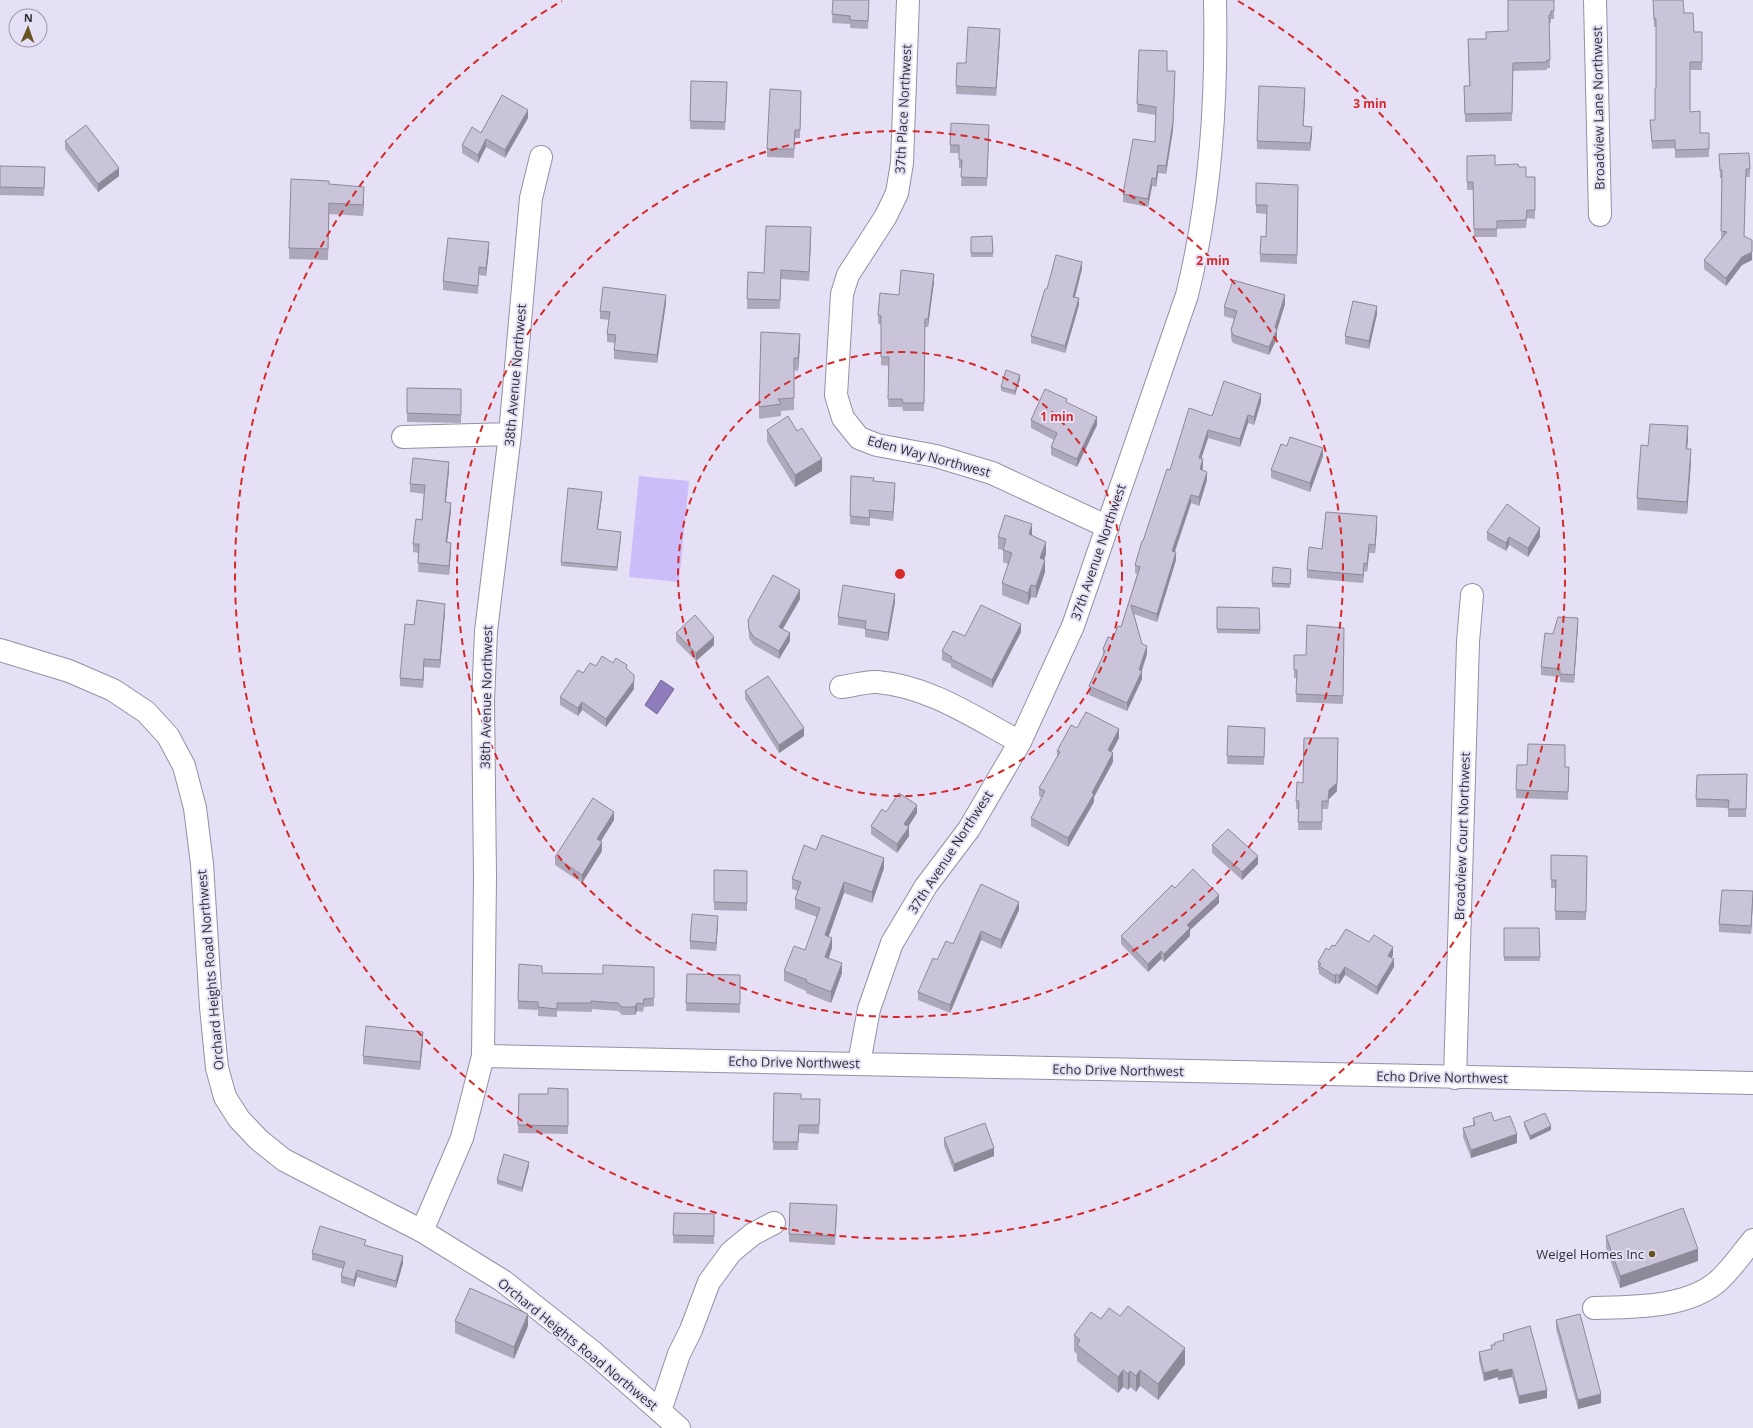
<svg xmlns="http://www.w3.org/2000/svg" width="1753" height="1428" font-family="'Open Sans',sans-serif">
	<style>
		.green { fill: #cdbcfa }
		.water { fill: #8f7cbc; stroke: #726594 }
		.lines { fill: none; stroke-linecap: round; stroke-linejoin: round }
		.minor-casing { stroke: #9590a4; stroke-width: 24 }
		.minor { stroke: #fff; stroke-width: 22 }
		.wall { fill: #ada9bb }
		.shaded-wall { fill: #8d8998 }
		.building { fill: #c9c4d9; stroke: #8d8998 }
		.ring { fill: none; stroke: #d62828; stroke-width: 2; stroke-dasharray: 7 5 }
		.poi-dot { fill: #685423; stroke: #e5e0f5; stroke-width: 1.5 }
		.labels { text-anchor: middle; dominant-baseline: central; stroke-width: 4; stroke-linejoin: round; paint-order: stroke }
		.street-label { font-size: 13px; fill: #302e36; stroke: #e5e0f5 }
		.poi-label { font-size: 13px; fill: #302e36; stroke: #e5e0f5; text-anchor: end }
		.centre { fill: #d62828; stroke: #e5e0f5; stroke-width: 2 }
		.ring-label { font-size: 12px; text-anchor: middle; font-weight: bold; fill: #d62828; stroke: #e5e0f5; stroke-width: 4; stroke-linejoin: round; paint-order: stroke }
	</style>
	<rect width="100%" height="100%" fill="#e5e0f5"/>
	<path class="green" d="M639 476 689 481 679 582 629 577Z"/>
	<path class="water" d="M661 680 674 689 657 714 645 705Z"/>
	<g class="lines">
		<g class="minor-casing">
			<path id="minor" d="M908 0 902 163 897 193 886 216 848 275 842 294 836 395 843 418 859 438 877 445 936 456 992 473 1108 527
				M1595 0 1600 215
				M403 437 510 434
				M0 650 69 671 113 690 146 712 168 736 184 766 195 808 202 864 211 1007 217 1068 225 1097 239 1119 259 1140 284 1160 422 1231 503 1281 594 1353 679 1428
				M841 687C852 686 866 681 877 682 929 686 975 718 1020 742
				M483 1056 1753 1083
				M859 1063 869 1009 892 943 926 886 969 829 1020 742 1073 626 1187 295C1211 197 1217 100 1215 0
				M1455 1078 1468 642 1472 595
				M422 1231 462 1138 483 1056 485 877 483 700 486 631 510 434 531 198 541 157
				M1594 1308C1633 1307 1686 1308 1717 1282 1731 1270 1742 1253 1753 1240
				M660 1411 679 1354 691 1330 709 1282 731 1252 753 1234 774 1223"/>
		</g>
		<use href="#minor" class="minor"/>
	</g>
	<path class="wall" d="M833 0H869L868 29 850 28V24L832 23Z
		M1554 0V19H1551V23H1549L1550 68H1547V70L1513 71 1512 121 1465 122 1464 86H1469L1468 39H1486L1508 31Z
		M1653 0 1684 13 1694 32H1702V70H1690V112L1709 149V157L1675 158V148L1652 149 1650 120H1655L1656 88V27H1654Z
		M1000 37 996 96 956 94V86L966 63Z
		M1139 50 1167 71 1175 79 1173 130 1166 174 1158 173 1156 187 1152 186 1148 207 1123 202V194L1155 142 1156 115 1137 112Z
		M691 81 727 90 725 130 690 129Z
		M1305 97 1303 126 1312 135 1310 151 1257 149V141Z
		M801 99 800 138H795L794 158 767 157V149Z
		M528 118 505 158 486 147 478 163 462 153V145Z
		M989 133 987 186H961L962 168H959V153H950V145Z
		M65 141 119 176 98 192 65 149Z
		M1719 154 1750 169V177H1746L1744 236 1752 260 1742 265 1726 286 1704 269V260L1721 240 1722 178H1720Z
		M1467 156 1495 165 1519 167 1526 177H1535V219L1527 218 1526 228 1497 229V237H1474L1473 190H1467Z
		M0 166 45 176 44 196 0 195Z
		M1256 183 1298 185 1297 264 1260 262V254L1266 237 1267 214 1256 213Z
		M329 184 364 198 363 216 329 214 328 260 289 259V248Z
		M992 236 993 257H971V237Z
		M811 237 809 281 781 279 780 309H747V299L764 273Z
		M489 250 486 276 479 275 478 294 443 290V281Z
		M1082 269 1075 297 1079 305 1065 353 1031 343V336L1047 289Z
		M934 282 928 327H925L924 411H903L902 407H888L889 366 881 365V324H878V315L899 295Z
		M666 303 657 363 614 359V350L615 343 607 342V334L609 320 600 319V311Z
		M1285 304 1277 330V338L1269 355 1233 343 1231 338V330L1234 319 1224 316V307Z
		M1377 314 1369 349 1345 344V336Z
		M800 346 798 371 794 370V410L781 411V416L759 419V407Z
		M1020 379 1015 395 1001 391V387Z
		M407 388 461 389V423L407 422Z
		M1261 402 1254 425 1248 423 1240 447 1208 438 1201 458 1203 467 1202 470 1207 480 1199 506 1191 503 1175 552 1176 560 1157 622 1134 614 1142 644 1147 654 1142 671V679L1127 711 1089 695V686L1103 657V649L1113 638 1121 627 1137 574 1135 573V565L1170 470 1212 416Z
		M1067 403 1097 425 1077 467 1051 455V447L1054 440 1031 428V420Z
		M767 430 797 431 822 471 795 487 767 442Z
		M1688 438 1687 449 1691 462 1687 514 1637 510V498L1648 446Z
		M1287 446 1323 456 1310 492 1271 478V470Z
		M449 470 446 502 451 511 447 542 451 551 449 575 418 572 419 553 413 552V544L422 520 424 494 410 492V484Z
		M851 476 874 481 895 491 893 521 870 518V526L850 524Z
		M602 496 598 529 621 537 617 571 561 566V562Z
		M1377 525 1375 553H1369L1367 572 1364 571 1363 583 1307 578V570L1322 549Z
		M1487 532 1540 537 1528 557 1509 545 1506 551 1487 540Z
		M1032 535 1046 554 1044 560 1045 572 1036 598 1031 597 1028 605 1002 595V583L1008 564 1003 562V550L998 549V537Z
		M1291 573 1290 588 1272 587V583Z
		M800 599 783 629 790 641 779 659 754 645 749 638 748 620Z
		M895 602 888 641 865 637V629L838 625V617Z
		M1217 607 1259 608 1260 634 1217 633Z
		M445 612 440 668 424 667 423 688 400 686V678L414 625Z
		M1578 626 1574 683 1560 682V677L1541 675V667L1553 634Z
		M1344 628 1343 704 1296 702 1297 678H1294V655H1306Z
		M1021 632 992 688 951 667V664L942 660V651L965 636Z
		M676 633 714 645 696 661 676 641Z
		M613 663 627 669 634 683V689L606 727 582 710 578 716 560 705V697L596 666Z
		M745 691 804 736 779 753 745 699Z
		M1228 726 1265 728 1264 765 1227 764Z
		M1077 728 1119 738 1111 752 1113 762 1094 797V802L1068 847 1031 826V818L1042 798 1039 796V788L1057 757V751Z
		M1565 767H1569L1568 800 1516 798V790Z
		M1747 774 1746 817H1728V808L1696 807 1697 775Z
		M1337 791 1329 799 1328 809H1322V830H1298L1299 809H1296V801Z
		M886 812 917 813 908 827 909 836 897 853 871 834V826Z
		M614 820 601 841 602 851 582 883 555 865V857Z
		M1212 845 1258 864 1242 880 1212 853Z
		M816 850 884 868 872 903 844 893 829 936 832 948 829 958 842 973 831 1003 806 993V991L784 981V971L805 950 817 917 795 909V899L798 891 792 889V879Z
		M1551 855 1587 856 1586 920H1555L1556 888H1551Z
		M714 870 747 871V911L714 910Z
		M1175 888 1219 903 1190 930V936L1164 962 1161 959 1148 972 1121 944V936Z
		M1753 899 1751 934 1719 932V924Z
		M1019 910 1001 949 981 940 950 1013 918 1000V992L953 944Z
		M718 924 716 951 690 949V941Z
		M1504 928H1539L1540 961H1504Z
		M1369 942 1393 955 1392 958 1394 967 1377 995 1345 975 1339 984 1336 983 1335 984 1319 974V971L1318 970V962L1329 950 1335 946Z
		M654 967V1006L644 1007 643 1012 637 1011 635 1015H622L618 1011 592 1009V1012L557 1011V1017L538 1016V1010L518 1009V1001L542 973 603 974Z
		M687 974 740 975V1013L686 1011Z
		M423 1041 420 1070 363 1064V1056Z
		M568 1089V1134L518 1133 519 1094H548Z
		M774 1093 801 1099H820L819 1134 799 1133 798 1150H773Z
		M1473 1118 1517 1143 1471 1158 1463 1137V1128L1473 1125Z
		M1524 1122 1551 1130 1530 1140 1524 1126Z
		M944 1138 994 1156 954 1172 944 1146Z
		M529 1166 522 1192 497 1184V1180Z
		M674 1213 714 1214V1244L673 1243Z
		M837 1213 835 1245 789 1242V1234Z
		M1606 1236 1698 1261 1620 1288 1606 1248Z
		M366 1245 403 1263 396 1288 357 1277 354 1287 341 1283V1276L343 1269 312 1260V1253Z
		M1120 1316 1185 1364 1158 1400 1140 1386 1136 1392 1130 1387 1128 1390 1123 1387 1118 1393 1077 1361V1354L1074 1351V1335L1101 1319Z
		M1556 1320 1601 1403 1578 1409 1556 1329Z
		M455 1321 528 1326 514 1359 455 1333Z
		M1503 1334 1547 1398 1519 1404 1512 1377 1498 1380V1377L1484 1381 1479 1360V1352L1491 1349V1345H1494V1343L1503 1341Z"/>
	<path class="shaded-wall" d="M1000 29V37L996 96V88Z
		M1175 71 1173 130 1166 174V166Z
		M1305 88V97L1303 134V126Z
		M528 110V118L505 158V150Z
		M1312 127V135L1310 151V143Z
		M486 139V147L478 163V155Z
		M1158 165V173L1156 187V179Z
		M119 168V176L98 192V184Z
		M1152 178V186L1148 207V199Z
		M364 187V198L363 216V205Z
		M811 227V237L809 281V272Z
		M489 242V250L486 276V268Z
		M1752 252V260L1742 265 1726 286V278L1742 257Z
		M1082 262V269L1073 304V297Z
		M934 274V282L928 327V319Z
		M666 295V303L657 363V355Z
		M1285 295V304L1277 330V338L1269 355V347Z
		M1079 298V305L1065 353V346Z
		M1377 306V314L1369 349V341Z
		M800 334V346L798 371V358Z
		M1020 375V379L1015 395V391Z
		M1261 394V402L1254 425V417Z
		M1248 415V423L1240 447V439Z
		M1097 417V425L1077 467V459Z
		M1688 426V438L1686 461V449Z
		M1208 430V438L1199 466V458Z
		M1323 448V456L1310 492V483Z
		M1691 449V462L1687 514V502Z
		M822 459V471L795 487V475Z
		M1203 459V467L1200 478V469Z
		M449 462V470L445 510V502Z
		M1207 472V480L1199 506V497Z
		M895 483V491L893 521V512Z
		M602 492V496L597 533V529Z
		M1191 495V503L1172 559V551Z
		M451 503V511L446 550V542Z
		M1377 516V525L1375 553V545Z
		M1032 524V536L1029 534Z
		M1540 528V537L1528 557V548Z
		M621 532V537L617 571V567Z
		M1509 537V545L1506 551V543Z
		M1046 542V554L1040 570V558Z
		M451 543V551L449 575V566Z
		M1369 544V553L1367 572V564Z
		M1176 552V560L1157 622V614Z
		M1045 560V572L1036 598V586Z
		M1364 563V571L1363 583V575Z
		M1031 585V597L1028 605V593Z
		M800 590V599L779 635V627Z
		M895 594V602L888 641V633Z
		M445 604V612L440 668V660Z
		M1578 618V626L1574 683V675Z
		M1021 624V632L992 688V680Z
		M790 633V641L779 659V651Z
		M714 637V645L696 661V653Z
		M1147 646V654L1141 672 1142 671V679L1127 711V703L1139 670Z
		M424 659V667L423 688V680Z
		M634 675V689L606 727V719Z
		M582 702V710L578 716V708Z
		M804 728V736L779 753V745Z
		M1119 729V738L1108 759V750Z
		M1338 746 1337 791 1329 799 1328 809 1329 790Z
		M1113 753V762L1094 797V802L1068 847V838L1092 793Z
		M917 805V813L904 833V824Z
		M614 812V820L597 847V839Z
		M909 827V836L897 853V844Z
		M602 842V851L582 883V875Z
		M1258 856V864L1242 880V872Z
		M884 858V868L872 903V892Z
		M844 882V893L825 946V935Z
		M1753 891V899L1751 934V926Z
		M1219 895V903L1190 930V936L1164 962V954L1187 925Z
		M1019 902V910L1001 949V940Z
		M718 916V924L716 951V943Z
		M981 931V940L950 1013V1005Z
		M832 938V948L825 967V957Z
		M1393 947V955L1388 964V956Z
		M1161 951V959L1148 972V964Z
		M1394 959V967L1377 995V987Z
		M842 963V973L831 1003V992Z
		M1345 967V975L1339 984V976Z
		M1336 974V983L1335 984V976Z
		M637 1003V1011L635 1015V1007Z
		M423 1032V1041L420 1070V1062Z
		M1551 1126V1130L1530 1140V1136Z
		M1517 1134V1143L1471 1158V1150Z
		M994 1148V1156L954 1172V1164Z
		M529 1162V1166L522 1192V1188Z
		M1698 1249V1261L1620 1288V1276Z
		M403 1256V1263L396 1288V1281Z
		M357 1270V1277L354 1287V1280Z
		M528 1314V1326L514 1359V1347Z
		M1185 1348V1364L1158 1400V1384Z
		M1498 1369V1377L1484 1381V1373Z
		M1512 1369V1377L1498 1380V1372Z
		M1123 1370V1387L1118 1393V1377Z
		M1140 1370V1386L1136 1392V1376Z
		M1130 1371V1387L1128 1390V1374Z
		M1547 1390V1398L1519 1404V1396Z
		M1601 1394V1403L1578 1409V1400Z"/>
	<path class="building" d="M833 0H869L868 21 850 20V16L832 14Z
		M1508 0H1554V11H1551V15H1549L1550 60H1547V62L1513 63 1512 113 1465 114 1464 86H1470L1468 39H1486V32L1508 31Z
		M1653 0H1683L1684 13H1693L1694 32H1702V62H1690V112L1700 111V133H1709V149L1675 150V140L1652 141 1650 120H1655V88H1656V19H1654Z
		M968 27 1000 29 996 88 956 86 957 63H966Z
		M1139 50 1167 51V71H1175L1173 122 1166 166 1158 165 1156 179 1152 178 1148 199 1123 194 1133 139 1155 142 1156 107 1137 104Z
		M691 81 727 82 725 122 690 121Z
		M1259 86 1305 88 1303 126 1312 127 1310 143 1257 141Z
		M770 89 801 91 800 130H795L794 149H767Z
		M502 95 528 110 505 150 486 139 478 155 462 145 472 127 481 133Z
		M951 123 989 125 987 178 961 177 962 160H959V145H950Z
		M86 125 119 168 98 184 65 141Z
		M1749 153 1750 169H1746L1744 236 1752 240V252L1742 257 1726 278 1704 260 1727 232 1721 231 1722 170H1720L1719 154Z
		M1495 155V165L1518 164 1519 167H1526V177H1535V210H1527L1526 220 1497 221V229H1474L1473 182H1467V156Z
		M0 166 45 167 44 188 0 187Z
		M291 179 329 181V184L364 187 363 205 329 203 328 249 289 248Z
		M1256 183 1298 185 1297 255 1260 254 1261 236 1266 237 1267 205H1256Z
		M766 226 811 227 809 272 781 270 780 300 747 299 748 272 764 273Z
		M992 236 993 253H971V237Z
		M448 238 489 242 486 268 479 267 478 286 443 281Z
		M1056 255 1082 262 1073 297 1079 298 1065 346 1031 336 1045 289H1047Z
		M901 270 934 274 928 319H925L924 403H903L902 399H888L889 357H881V316L878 315 880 293 899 295Z
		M1233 280 1285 295 1275 327 1277 330 1269 347 1233 335 1231 330 1237 311 1224 307Z
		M603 287 666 295 657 355 614 350 616 335 607 334 610 312 600 311Z
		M1353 301 1377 306 1369 341 1345 336Z
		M761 332 800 334 798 358H794V398L778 399 781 404 759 407Z
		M1006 370 1020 375 1015 391 1001 387Z
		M1224 381 1261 394 1254 417 1248 415 1240 439 1208 430 1199 458 1203 459 1200 469 1207 472 1199 497 1191 495 1172 551 1176 552 1157 614 1131 605 1142 644 1147 646 1139 670 1142 671 1127 703 1089 686 1105 651 1103 649 1108 637 1113 638 1118 626 1121 627 1140 567 1135 565 1142 541H1143L1167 469 1170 470 1189 408 1212 416Z
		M407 388 461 389V415L407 413Z
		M1045 389 1067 399 1066 402 1097 417 1077 459 1051 447 1057 433 1031 420Z
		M788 416 797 431 802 428 822 459 795 475 767 430Z
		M1650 424 1688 426 1686 449H1691L1687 502 1637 498 1641 445 1648 446Z
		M1290 437 1323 448 1310 483 1271 470 1281 444 1287 446Z
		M413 458 449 462 445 502 451 503 446 542 451 543 449 566 418 563 419 544H413L416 519 422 520 425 485 410 484Z
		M851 476 874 478 873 481 895 483 893 512 869 510 870 518 850 516Z
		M568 488 602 492 597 529 621 532 617 567 561 562Z
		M1507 504 1540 528 1528 548 1509 537 1506 543 1487 532Z
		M1326 512 1377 516 1375 545 1369 544 1367 564 1364 563 1363 575 1307 570 1309 547 1322 549Z
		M1005 515 1032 524 1029 534 1046 542 1040 558 1045 560 1036 586 1031 585 1028 593 1002 583 1012 553 1003 550 1006 539 998 537Z
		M1273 567 1291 569 1290 584 1272 583Z
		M773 575 800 590 779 627 790 633 779 651 754 637 749 630 748 620Z
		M843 585 895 594 888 633 865 629 866 621 838 617Z
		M417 600 445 604 440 660 424 659 423 680 400 678 405 624 414 625Z
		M981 605 1021 624 992 680 951 659 952 657 942 651 953 631 965 636Z
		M1217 607 1259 608 1260 630 1217 629Z
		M695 615 714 637 696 653 676 633Z
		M1558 617 1578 618 1574 675 1560 674V669L1541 667 1545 633 1553 634Z
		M1307 625 1344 628 1343 696 1296 694 1297 670H1294V655H1306Z
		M602 656 613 663 616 658 627 665 626 668 634 675V681L606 719 582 702 578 708 560 697 578 670 583 673 590 663 596 666Z
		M768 676 804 728 779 745 745 691Z
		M1086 712 1119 729 1108 750 1113 753 1092 793 1094 794 1068 838 1031 818 1045 791 1039 788 1060 752 1057 751 1071 725 1077 728Z
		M1228 726 1265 728 1264 757 1227 756Z
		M1304 738H1338L1337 783 1329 790 1328 801H1322V822H1298L1299 801H1296L1297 782 1303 783Z
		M1528 744 1565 745V767H1569L1568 792 1516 790 1517 765H1527Z
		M1747 774 1746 809H1728L1729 800 1696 799 1697 775Z
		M899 793 917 805 904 824 909 827 897 844 871 826 882 809 886 812Z
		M593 798 614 812 597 839 602 842 582 875 555 857Z
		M1228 829 1258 856 1242 872 1212 845Z
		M822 835 884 858 872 892 844 882 825 935 832 938 825 957 842 963 831 992 806 982 807 980 784 971 794 946 805 950 820 908 795 899 801 882 792 879 804 845 816 850Z
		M1551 855 1587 856 1586 912 1555 911 1556 880H1551Z
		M1193 869 1219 895 1187 925 1190 928 1164 954 1161 951 1148 964 1121 936 1172 885 1175 888Z
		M714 870 747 871V903L714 902Z
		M981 884 1019 902 1001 940 981 931 950 1005 918 992 933 958 937 960 946 941 953 944Z
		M1722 890 1753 891 1751 926 1719 924Z
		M692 914 718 916 716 943 690 941Z
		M1504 928H1539L1540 957H1504Z
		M1346 929 1369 942 1374 935 1393 947 1388 956 1394 959 1377 987 1345 967 1339 976 1336 974 1335 976 1319 966 1321 964 1318 962 1326 948 1329 950 1332 945 1335 946Z
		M519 964 542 966V973L603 974V965L654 967V998L644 999 643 1004 637 1003 635 1007H622L618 1003 591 1001 592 1003H557V1009L538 1007V1002L518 1001Z
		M687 974 740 975V1004L686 1003Z
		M366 1026 423 1032 420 1062 363 1056Z
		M548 1088 568 1089V1126L518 1125 519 1094H548Z
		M774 1093 801 1094V1099H820L819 1125H799L798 1142H773Z
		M1491 1112 1494 1121 1510 1116 1517 1134 1471 1150 1463 1128 1475 1125 1473 1118Z
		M1545 1113 1551 1126 1530 1136 1524 1122Z
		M985 1123 994 1148 954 1164 944 1138Z
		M504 1154 529 1162 522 1188 497 1180Z
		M790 1203 837 1205 835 1236 789 1234Z
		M1683 1208 1698 1249 1620 1276 1606 1236Z
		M674 1213 714 1214V1236L673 1235Z
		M320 1226 366 1240 364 1245 403 1256 396 1281 357 1270 354 1280 341 1276 345 1262 312 1253Z
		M470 1288 528 1314 514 1347 455 1321Z
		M1128 1306 1185 1348 1158 1384 1140 1370 1136 1376 1130 1371 1128 1374 1123 1370 1118 1377 1077 1345 1080 1340 1074 1335 1091 1312 1101 1319 1109 1308 1120 1316Z
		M1580 1314 1601 1394 1578 1400 1556 1320Z
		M1530 1326 1547 1390 1519 1396 1512 1369 1498 1372V1369L1484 1373 1479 1352 1492 1349 1491 1345H1495L1494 1343 1504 1340 1503 1334Z"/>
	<g class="ring">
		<circle cx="900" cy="574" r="222"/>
		<circle cx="900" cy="574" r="443"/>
		<path d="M1238 1A665 665 0 1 1 562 1"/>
	</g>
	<circle class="poi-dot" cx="1652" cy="1254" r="4"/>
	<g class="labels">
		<g class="street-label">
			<text transform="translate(1598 108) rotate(-91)">Broadview Lane Northwest</text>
			<text transform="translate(903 109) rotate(-87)">37th Place Northwest</text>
			<text transform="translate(515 375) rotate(-85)">38th Avenue Northwest</text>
			<text transform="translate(929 456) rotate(15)">Eden Way Northwest</text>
			<text transform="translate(1098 552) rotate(-71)">37th Avenue Northwest</text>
			<text transform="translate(486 697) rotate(-89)">38th Avenue Northwest</text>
			<text transform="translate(1462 836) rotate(-88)">Broadview Court Northwest</text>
			<text transform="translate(950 852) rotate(-57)">37th Avenue Northwest</text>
			<text transform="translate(210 970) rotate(-95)">Orchard Heights Road Northwest</text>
			<text transform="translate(794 1062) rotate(1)">Echo Drive Northwest</text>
			<text transform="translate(1118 1070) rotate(1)">Echo Drive Northwest</text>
			<text transform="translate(1442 1077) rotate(1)">Echo Drive Northwest</text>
			<text transform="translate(578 1344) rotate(39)">Orchard Heights Road Northwest</text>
		</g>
		<g class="poi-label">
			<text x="1644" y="1254">Weigel Homes Inc</text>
		</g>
	</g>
	<circle cx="900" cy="574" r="6" class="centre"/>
	<g class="ring-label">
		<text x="1370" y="108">3 min</text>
		<text x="1213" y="265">2 min</text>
		<text x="1057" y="421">1 min</text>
	</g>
	<g transform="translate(28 28) rotate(2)"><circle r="19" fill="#e5e0f5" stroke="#9d99a9"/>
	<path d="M0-3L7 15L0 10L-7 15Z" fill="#685423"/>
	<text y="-6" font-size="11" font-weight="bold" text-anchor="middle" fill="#302e36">N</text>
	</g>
</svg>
